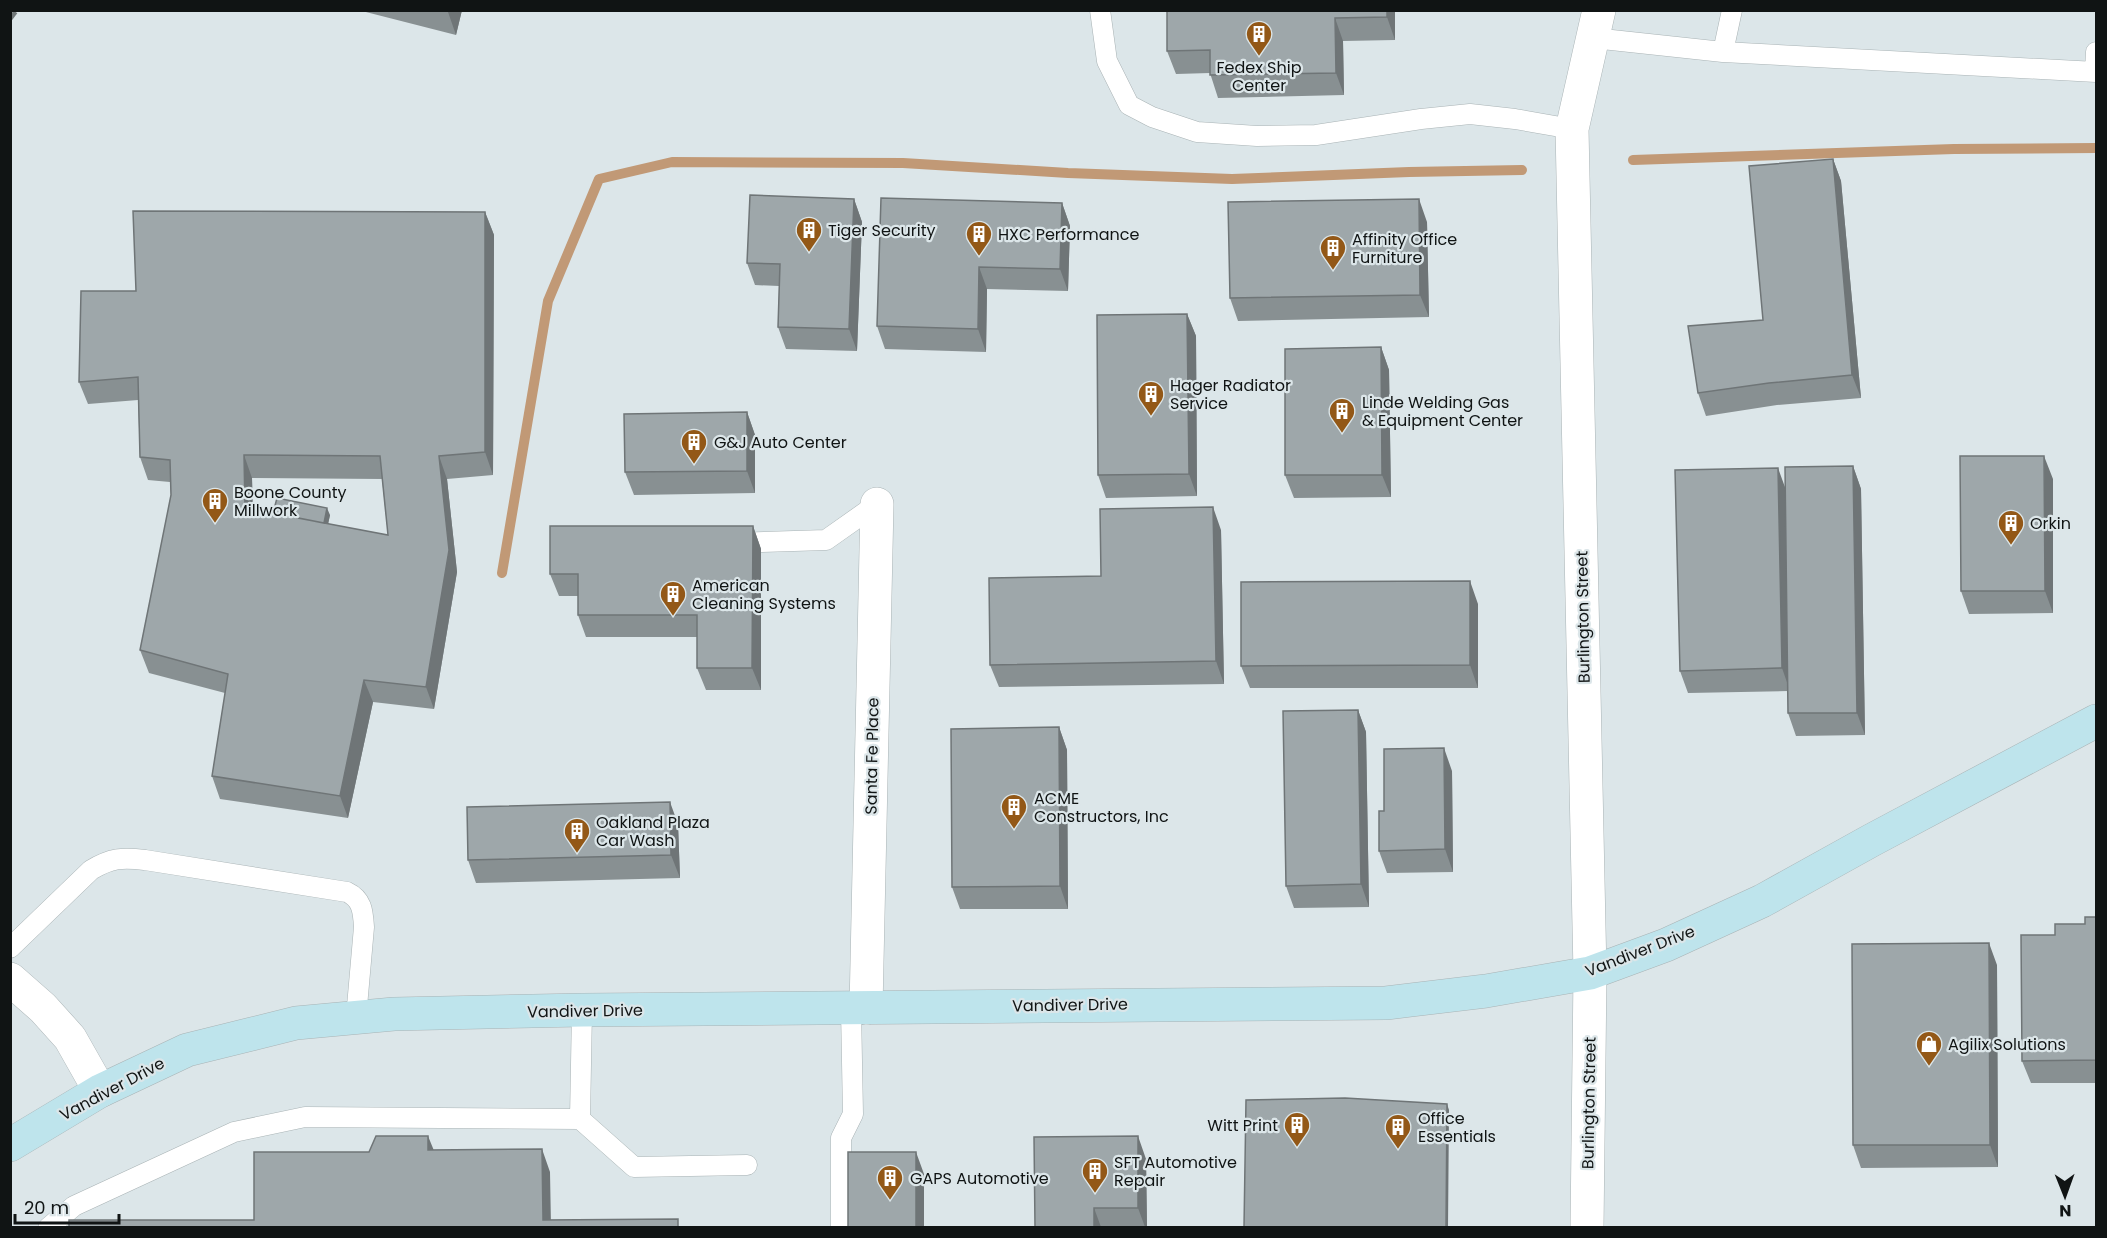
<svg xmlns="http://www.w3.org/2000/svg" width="2107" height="1238" font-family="Poppins,sans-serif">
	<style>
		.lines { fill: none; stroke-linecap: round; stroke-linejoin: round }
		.stream { stroke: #c19976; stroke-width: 10 }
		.lane-casing { stroke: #a9b3b5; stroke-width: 21 }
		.street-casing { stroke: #a9b3b5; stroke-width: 34 }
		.secondary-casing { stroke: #a9b3b5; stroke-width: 34 }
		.lane { stroke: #fff; stroke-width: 20 }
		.street { stroke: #fff; stroke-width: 33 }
		.secondary { stroke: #bee4ec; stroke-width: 33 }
		.rail { stroke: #6f7677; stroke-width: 4.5; stroke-dasharray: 9 4.5; stroke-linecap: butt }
		.wall { fill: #889092; fill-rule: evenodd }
		.shaded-wall { fill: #6f7577 }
		.building { fill: #9ea7aa; stroke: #6f7577; stroke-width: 1.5; fill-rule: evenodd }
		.labels { text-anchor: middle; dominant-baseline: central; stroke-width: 4.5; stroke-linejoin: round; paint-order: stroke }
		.poi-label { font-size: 16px; fill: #101414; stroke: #dce6e9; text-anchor: start }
		.street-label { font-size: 16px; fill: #101414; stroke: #dce6e9 }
	</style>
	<rect width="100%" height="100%" fill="#dce6e9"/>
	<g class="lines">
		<path class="stream" d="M1633 160 1954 149 2096 148
			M502 573 548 301 599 179 672 162 903 163 1068 173 1232 179 1409 172 1522 170"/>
		<g class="lane-casing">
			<path id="lane" d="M1100 10 1107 61 1129 105 1152 117 1197 132 1257 136 1316 135 1421 119 1470 114 1515 119 1572 129
				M1593 38 1723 52 1732 10
				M1723 52 2096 72
				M2095 72 2096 52
				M734 543 826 540 877 504
				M10 948 91 870C111 858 122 857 145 860L347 892C362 899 363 911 364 927L356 1018
				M580 1119 634 1167 747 1165
				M48 1228 74 1206 234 1132 305 1117 580 1119 582 1010
				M841 1228V1138L853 1114 851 1009"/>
		</g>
		<g class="street-casing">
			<path id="street" d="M10 979 43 1008 70 1038 100 1091
				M866 1008 877 504
				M1587 1228 1590 973 1572 129 1599 10"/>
		</g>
		<g class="secondary-casing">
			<path id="secondary" d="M10 1145 100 1091 187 1050 296 1023 394 1014 582 1010 1386 1003 1486 991 1590 973 1666 945 1762 901 1872 840 2096 721"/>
		</g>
		<use href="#lane" class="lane"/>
		<use href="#street" class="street"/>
		<use href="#secondary" class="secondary"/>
		<path class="rail" d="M10 19 17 10"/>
	</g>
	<path class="wall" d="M358 10H462L456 35Z
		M1167 10H1395V40L1343 41 1344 95 1218 98 1210 73 1176 74 1167 51Z
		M1833 159 1841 181 1861 398 1777 405 1706 416 1698 393 1763 320Z
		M854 199 862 222 857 351 786 349 778 327 779 286 755 285 747 263Z
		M1062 203 1070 226 1068 291 987 289 986 352 885 349 877 326Z
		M485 212 494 235 493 475 447 479 457 572 434 709 373 702 348 818 220 799 212 776 225 693 149 673 140 650 171 495 170 482 148 480 140 457 138 400 88 404 79 382ZM252 478 382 479 388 535 328 524 330 515 273 513 253 509Z
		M1427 222 1429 317 1238 321 1230 298Z
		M1187 314 1196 336 1197 496 1106 498 1098 475Z
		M1381 347 1389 370 1391 497 1294 498 1285 475Z
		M747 412 755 435V493L634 495 625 472Z
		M1853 466 1861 489 1865 735 1796 736 1788 713V691L1688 693 1680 671 1785 486Z
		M2053 479V613L1969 614 1961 591Z
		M753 526 761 549V690H706L697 668V637H586L578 615V596H559L550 574Z
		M1221 530 1224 684 999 687 990 665 1101 576Z
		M1478 604V688H1250L1241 666Z
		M1358 710 1366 732 1369 907 1294 908 1286 886Z
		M1059 727 1067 750 1068 909H960L952 887Z
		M1452 771 1453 872 1387 873 1379 851 1384 811Z
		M678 824 680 878 476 883 468 860Z
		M2097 917V1083H2031L2022 1061 2055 935 2085 924Z
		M1997 965 1998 1167 1861 1168 1853 1145Z
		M1146 1159 1147 1227H1035Z"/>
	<path class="shaded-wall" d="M448 10H462L456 35 448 12Z
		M1387 10H1395V40L1387 17Z
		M1335 18 1343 41 1344 95 1336 73Z
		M1833 159 1841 181 1861 398 1852 375Z
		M854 199 862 222 857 351 849 329Z
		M1419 199 1427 222 1429 317 1420 295Z
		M1062 203 1070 226 1068 291 1060 269Z
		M485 212 494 235 493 475 485 452Z
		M979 267 987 289 986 352 978 329Z
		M1187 314 1196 336 1197 496 1189 474Z
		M1381 347 1389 370 1391 497 1382 475Z
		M747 412 755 435V493L747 471Z
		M244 455 252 478 253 530 245 508Z
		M439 456 447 479 457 572 434 709 426 687Z
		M2044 456 2053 479V613L2045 591Z
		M1853 466 1861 489 1865 735 1857 713Z
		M1778 468 1786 490 1790 691 1782 668Z
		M1213 507 1221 530 1224 684 1216 661Z
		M327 508 330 515 325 538 322 532Z
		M753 526 761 549V690L752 668Z
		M1470 581 1478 604V688L1470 665Z
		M364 680 373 702 348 818 340 796Z
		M1358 710 1366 732 1369 907 1361 884Z
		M1059 727 1067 750 1068 909 1060 886Z
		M1444 748 1452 771 1453 872 1445 849Z
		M670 802 678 824 680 878 671 855Z
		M1989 943 1997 965 1998 1167 1990 1145Z
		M1447 1104 1449 1110 1448 1227H1446Z
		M428 1136 437 1158 428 1150Z
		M1138 1136 1146 1159 1147 1227H1145L1138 1208Z
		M542 1149 550 1172 551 1227 543 1220Z
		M916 1152 924 1174V1227H916Z
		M1094 1208 1101 1227H1094Z"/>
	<path class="building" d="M1167 10H1387V17L1335 18 1336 73 1210 75V50L1167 51Z
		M1833 159 1852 375 1769 383 1698 393 1688 326 1763 320 1749 166Z
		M750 195 854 199 849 329 778 327 780 264 747 263Z
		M881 198 1062 203 1060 269 979 267 978 329 877 326Z
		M1419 199 1420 295 1230 298 1228 202Z
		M133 211 485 212V452L439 456 449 550 426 687 364 680 340 796 212 776 228 674 140 650 171 495 170 460 140 457 138 377 79 382 81 291H136ZM244 455 380 456 388 535 245 508Z
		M1187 314 1189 474 1098 475 1097 315Z
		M1381 347 1382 475H1285V349Z
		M747 412V471L625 472 624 414Z
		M1960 456H2044L2045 591H1961Z
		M1853 466 1857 713H1788L1785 467Z
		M1778 468 1782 668 1680 671 1675 470Z
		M277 498 327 508 324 523 273 513Z
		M1213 507 1216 661 990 665 989 578 1101 576 1100 509Z
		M550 526H753L752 668H697V615H578V574H550Z
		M1470 581V665L1241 666V582Z
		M1358 710 1361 884 1286 886 1283 711Z
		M1059 727 1060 886 952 887 951 729Z
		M1444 748 1445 849 1379 851V811H1384V749Z
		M670 802 671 855 468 860 467 807Z
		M2085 917H2097V1060L2022 1061 2021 935H2055V924H2085Z
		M1989 943 1990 1145H1853L1852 944Z
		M1345 1098 1447 1104 1446 1227H1244L1246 1100Z
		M376 1136H428V1150L542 1149 543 1220 678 1219V1227H69V1220H254V1152H369Z
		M1138 1136V1208H1094V1227H1035L1034 1137Z
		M848 1152H916V1227H848Z"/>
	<defs>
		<g id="building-pin" transform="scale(1.35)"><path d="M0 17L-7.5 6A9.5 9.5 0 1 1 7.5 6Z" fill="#935817" stroke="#dce6e9"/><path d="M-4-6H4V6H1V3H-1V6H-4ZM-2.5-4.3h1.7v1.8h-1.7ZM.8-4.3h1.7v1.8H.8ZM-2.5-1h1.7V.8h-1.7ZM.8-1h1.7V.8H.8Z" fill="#fff"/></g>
		<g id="shop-pin" transform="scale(1.35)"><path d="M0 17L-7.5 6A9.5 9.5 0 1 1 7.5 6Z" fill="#935817" stroke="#dce6e9"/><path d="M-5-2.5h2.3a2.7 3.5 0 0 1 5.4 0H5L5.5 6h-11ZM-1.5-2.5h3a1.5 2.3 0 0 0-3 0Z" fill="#fff"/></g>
	</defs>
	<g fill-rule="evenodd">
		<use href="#building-pin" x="1259" y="34"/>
		<use href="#building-pin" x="809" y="230"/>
		<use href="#building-pin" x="979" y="234"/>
		<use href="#building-pin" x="1333" y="248"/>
		<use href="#building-pin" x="1151" y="394"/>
		<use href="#building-pin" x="1342" y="411"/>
		<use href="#building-pin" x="694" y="442"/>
		<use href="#building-pin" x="215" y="501"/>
		<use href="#building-pin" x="2011" y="523"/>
		<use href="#building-pin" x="673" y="594"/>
		<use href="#building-pin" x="1014" y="807"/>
		<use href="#building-pin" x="577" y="831"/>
		<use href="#shop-pin" x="1929" y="1044"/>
		<use href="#building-pin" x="1297" y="1125"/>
		<use href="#building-pin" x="1398" y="1127"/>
		<use href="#building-pin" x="1095" y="1171"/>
		<use href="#building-pin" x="890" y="1178"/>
	</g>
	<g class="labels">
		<g class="poi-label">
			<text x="1259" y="67" text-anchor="middle">Fedex Ship<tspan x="1259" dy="18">Center</tspan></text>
			<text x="828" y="230">Tiger Security</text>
			<text x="998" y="234">HXC Performance</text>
			<text x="1352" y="239">Affinity Office<tspan x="1352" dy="18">Furniture</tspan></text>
			<text x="1170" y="385">Hager Radiator<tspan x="1170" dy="18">Service</tspan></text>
			<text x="1362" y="402">Linde Welding Gas<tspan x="1362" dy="18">&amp; Equipment Center</tspan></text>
			<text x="714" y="442">G&amp;J Auto Center</text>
			<text x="234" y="492">Boone County<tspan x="234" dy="18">Millwork</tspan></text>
			<text x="2030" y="523">Orkin</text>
			<text x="692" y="585">American<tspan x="692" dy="18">Cleaning Systems</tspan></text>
			<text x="1034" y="798">ACME<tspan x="1034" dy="18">Constructors, Inc</tspan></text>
			<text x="596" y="822">Oakland Plaza<tspan x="596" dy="18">Car Wash</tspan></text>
			<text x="1948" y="1044">Agilix Solutions</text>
			<text x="1418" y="1118">Office<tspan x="1418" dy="18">Essentials</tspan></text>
			<text x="1278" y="1125" text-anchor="end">Witt Print</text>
			<text x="1114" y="1162">SFT Automotive<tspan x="1114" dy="18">Repair</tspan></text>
			<text x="910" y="1178">GAPS Automotive</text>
		</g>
		<g class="street-label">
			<text transform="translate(1583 617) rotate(-91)">Burlington Street</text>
			<text transform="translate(872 756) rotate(-89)">Santa Fe Place</text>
			<text transform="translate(1640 951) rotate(-21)">Vandiver Drive</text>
			<text transform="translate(1070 1005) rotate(-1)">Vandiver Drive</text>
			<text transform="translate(585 1011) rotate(-1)">Vandiver Drive</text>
			<text transform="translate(112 1089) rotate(-28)">Vandiver Drive</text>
			<text transform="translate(1589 1103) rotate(-89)">Burlington Street</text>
		</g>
	</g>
	<rect width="2107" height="1238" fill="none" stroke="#101414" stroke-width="24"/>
	<g transform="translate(2065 1196) rotate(179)" stroke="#dce6e9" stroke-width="4.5" paint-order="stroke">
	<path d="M0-4.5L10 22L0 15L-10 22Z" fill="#101414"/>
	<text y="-9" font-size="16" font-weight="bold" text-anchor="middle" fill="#101414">N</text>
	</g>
	<path d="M15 1214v9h104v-9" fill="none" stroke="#101414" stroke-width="3"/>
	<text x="24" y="1214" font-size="18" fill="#101414" stroke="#dce6e9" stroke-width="4.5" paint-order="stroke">20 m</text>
</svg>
